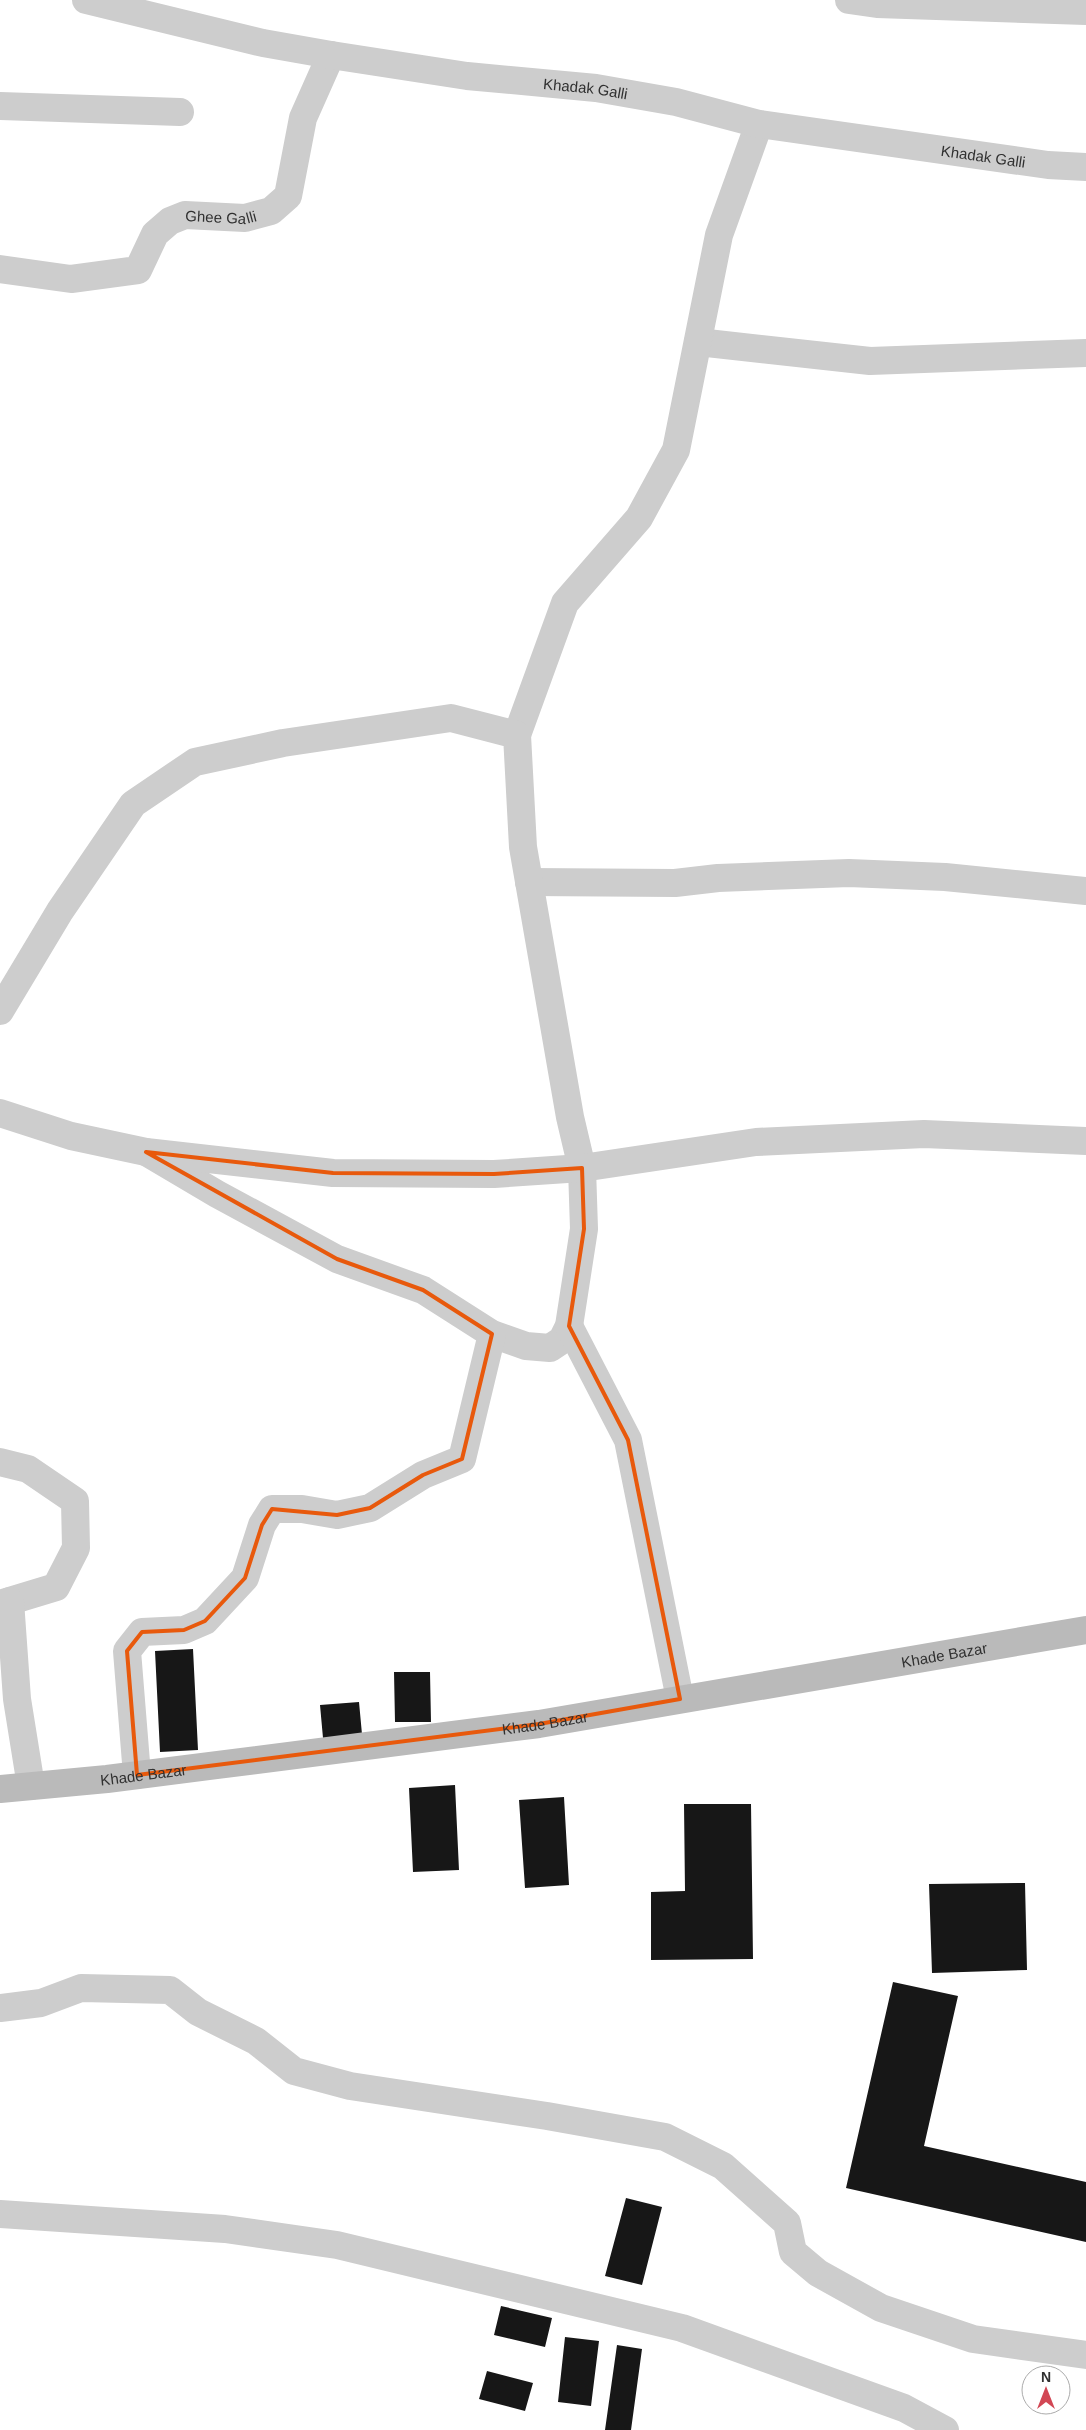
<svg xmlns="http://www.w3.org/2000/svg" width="1086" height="2430" font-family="Arial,sans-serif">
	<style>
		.building { fill: #171717 }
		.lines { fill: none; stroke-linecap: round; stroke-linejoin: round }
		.minor { stroke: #cdcdcd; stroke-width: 28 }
		.tertiary { stroke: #cdcdcd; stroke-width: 28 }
		.secondary { stroke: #bababa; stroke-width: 28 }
		.marked { fill: none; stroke: #e8590c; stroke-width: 4; stroke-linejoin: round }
		.labels { text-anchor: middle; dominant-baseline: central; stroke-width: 5; stroke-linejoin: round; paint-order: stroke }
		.street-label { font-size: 15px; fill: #303030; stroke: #fff }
	</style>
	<rect width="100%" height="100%" fill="#fff"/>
	<path class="building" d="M193 1649 198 1750 160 1752 155 1651Z
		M394 1672H430L431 1722H395Z
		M359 1702 363 1745 324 1749 320 1705Z
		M455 1785 459 1870 413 1872 409 1788Z
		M564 1797 569 1885 525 1888 519 1800Z
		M684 1804H751L753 1959 651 1960V1892L685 1891Z
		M1025 1883 1027 1970 932 1973 929 1884Z
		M893 1982 958 1996 924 2146 1086 2182V2242L846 2188Z
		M626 2198 662 2207 642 2285 605 2276Z
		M501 2306 552 2318 545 2347 494 2335Z
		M565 2337 599 2341 591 2406 558 2402Z
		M617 2345 642 2349 631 2430H605Z
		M487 2371 533 2383 525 2411 479 2399Z"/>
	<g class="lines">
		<g class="minor">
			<path d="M849 0 877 4 1086 11"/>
			<path d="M0 106 180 112"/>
			<path id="s1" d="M0 269 71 279 138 270 155 234 170 221 185 215 245 218 271 211 288 196 303 118 331 55"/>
			<path d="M698 342 870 361 1086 353"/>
			<path d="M517 735 565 603 639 518 676 450 719 235 759 124"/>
			<path d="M529 882 675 883 718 878 849 873 945 877 1086 891"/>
			<path d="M0 1011 60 911 133 804 195 762 283 743 451 718 517 735 523 847 570 1117 582 1168 584 1229 569 1326 562 1340 550 1348 526 1346 492 1334 423 1290 337 1259 217 1194 146 1152"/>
			<path d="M0 1113 71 1136 146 1152 333 1173 494 1174 582 1168 756 1142 924 1134 1086 1141"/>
			<path d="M569 1326 628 1440 680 1699"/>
			<path d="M0 1462 28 1469 75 1501 76 1548 56 1587 0 1604"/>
			<path d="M10 1601 17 1699 31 1786"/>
			<path d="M137 1775 127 1651 142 1632 184 1630 205 1621 245 1578 262 1525 272 1509H302L337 1515 370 1508 423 1475 462 1459 492 1334"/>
			<path d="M0 2008 41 2003 81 1988 170 1990 198 2012 256 2041 294 2071 350 2086 547 2116 665 2137 723 2166 787 2223 793 2252 818 2273 881 2308 973 2339 1086 2355"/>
			<path d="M0 2214 225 2229 337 2245 682 2328 904 2408 945 2430"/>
		</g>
		<path class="tertiary" id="s2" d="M86 0 263 43 331 55 467 76 596 88 676 102 759 124 1048 165 1086 167"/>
		<path class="secondary" id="s3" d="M0 1789 107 1779 539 1724 1086 1630"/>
	</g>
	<path class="marked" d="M146 1152 333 1173 494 1174 582 1168 584 1229 569 1326 628 1440 680 1699 539 1724 137 1775 127 1651 142 1632 184 1630 205 1621 245 1578 262 1525 272 1509 337 1515 370 1508 423 1475 462 1459 492 1334 423 1290 337 1259Z"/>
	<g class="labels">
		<g class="street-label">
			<text stroke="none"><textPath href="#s2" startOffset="508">Khadak Galli</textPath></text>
			<text stroke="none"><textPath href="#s2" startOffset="912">Khadak Galli</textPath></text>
			<text stroke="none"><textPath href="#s1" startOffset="251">Ghee Galli</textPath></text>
			<text stroke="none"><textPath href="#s3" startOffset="954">Khade Bazar</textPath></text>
			<text stroke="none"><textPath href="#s3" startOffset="549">Khade Bazar</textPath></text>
			<text stroke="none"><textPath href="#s3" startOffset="144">Khade Bazar</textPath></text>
		</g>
	</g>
	<g transform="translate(1046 2390)"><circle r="24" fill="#ffffff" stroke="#acacac"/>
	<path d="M0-4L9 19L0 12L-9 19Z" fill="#d24754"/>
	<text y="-8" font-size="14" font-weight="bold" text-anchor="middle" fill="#303030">N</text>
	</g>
</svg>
